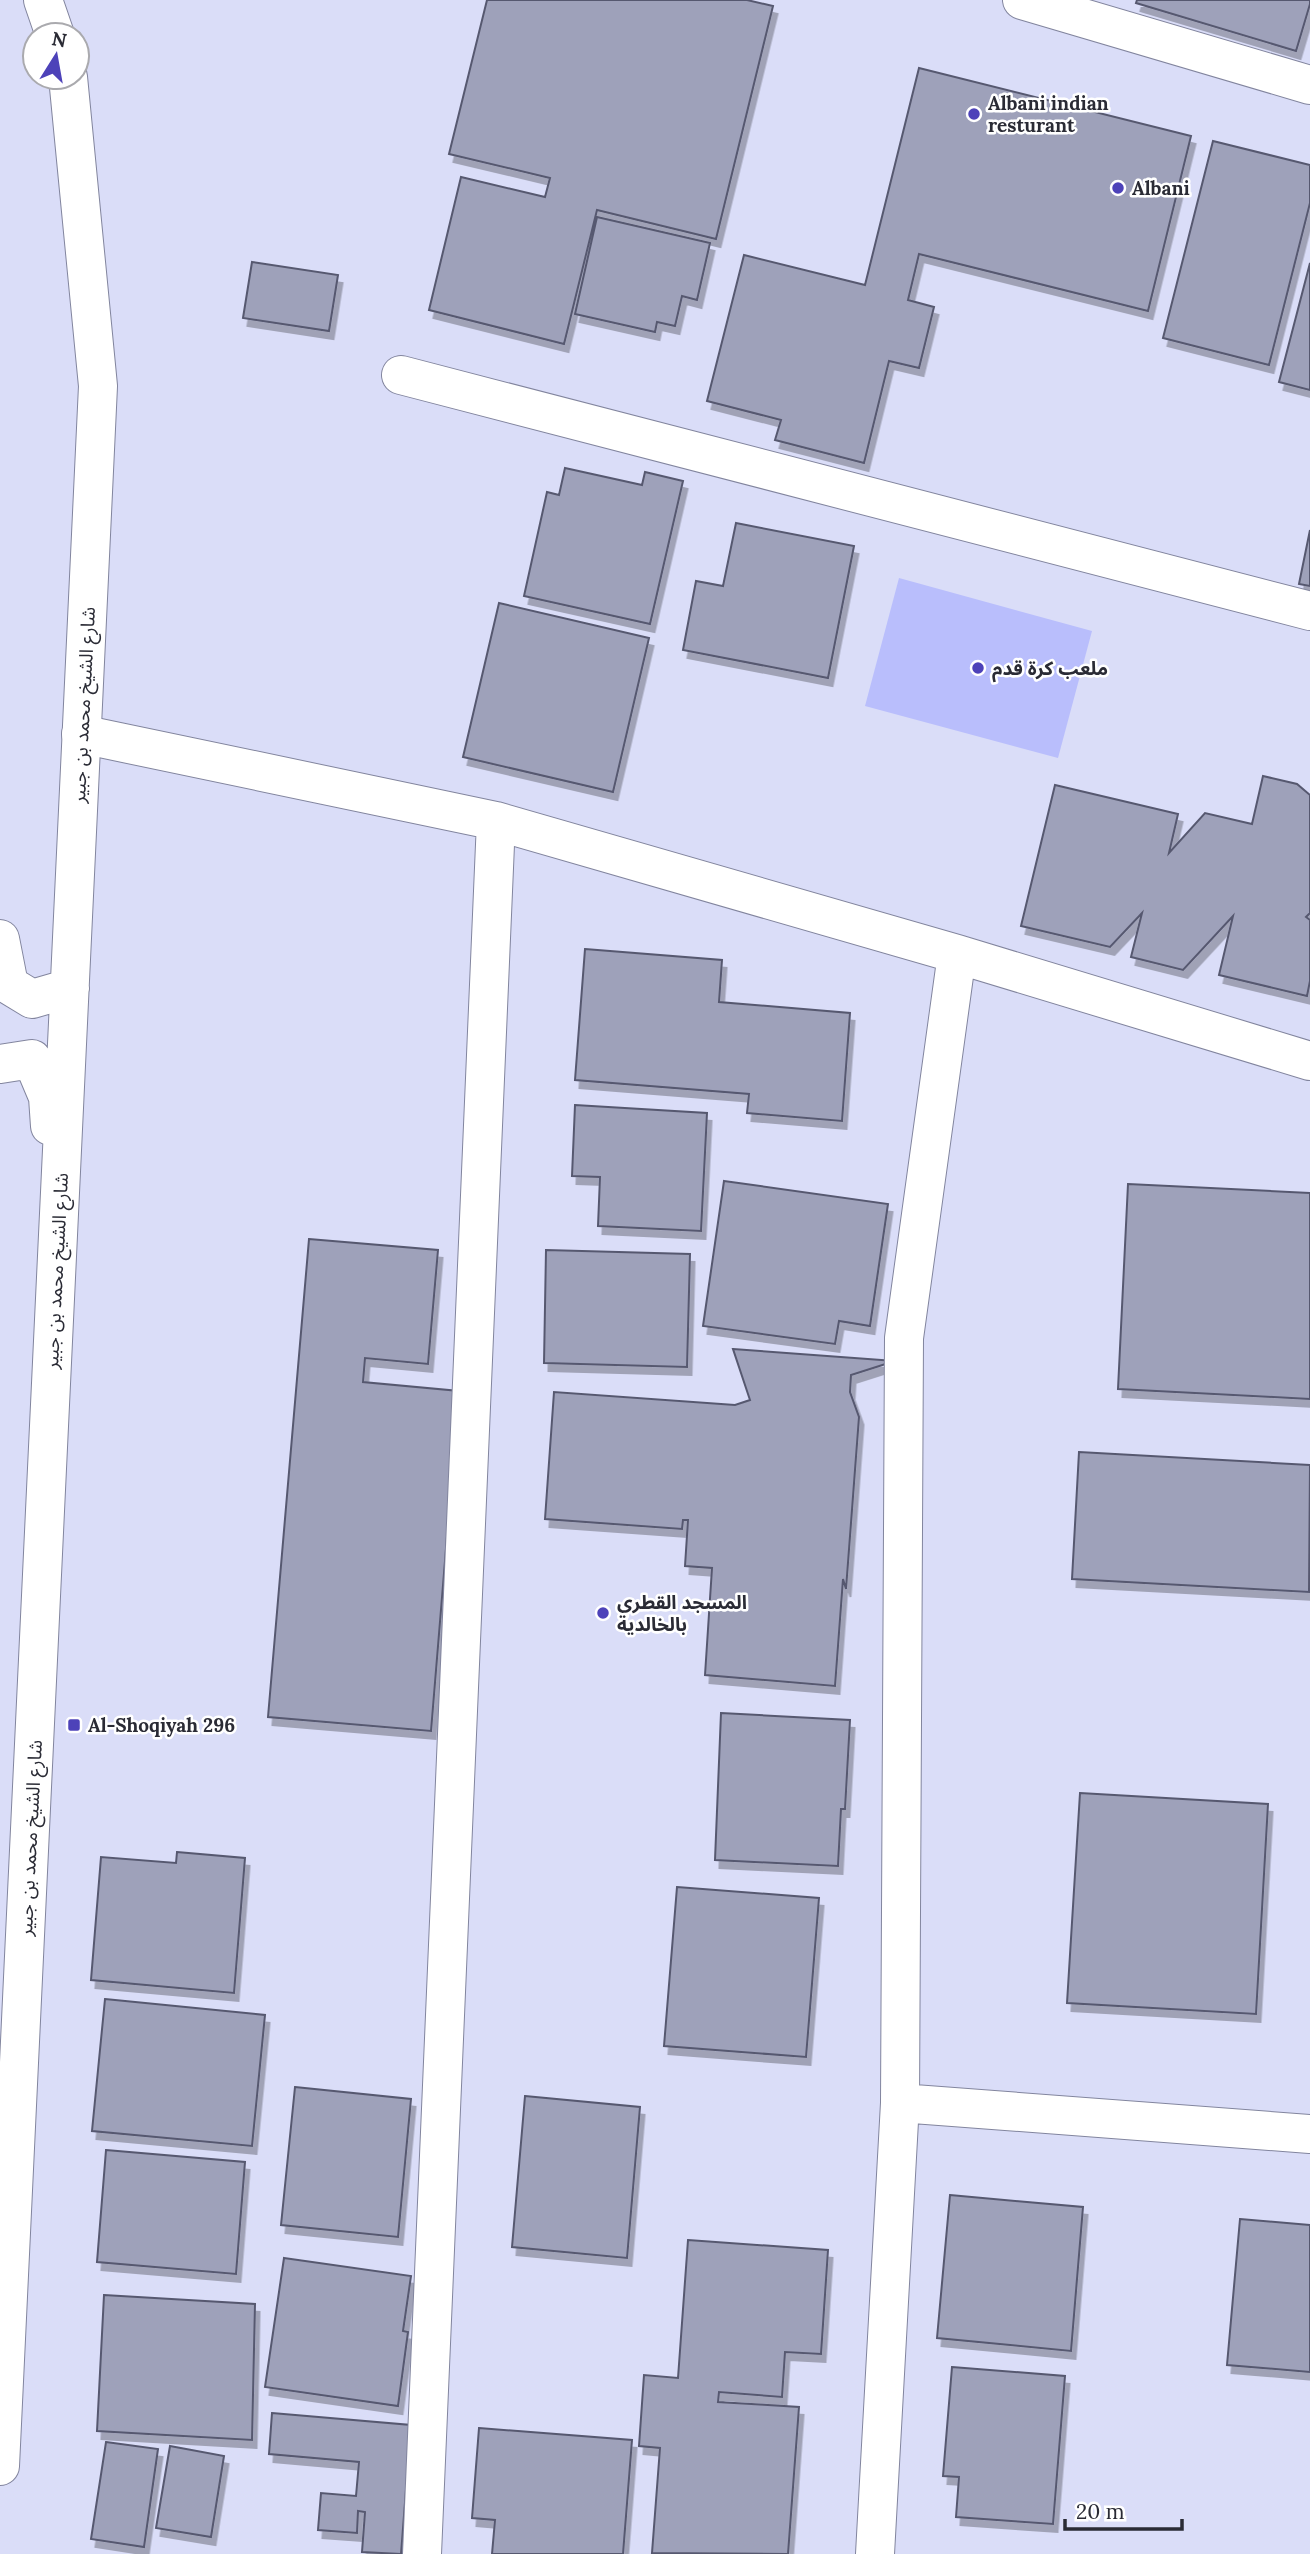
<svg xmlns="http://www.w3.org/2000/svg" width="1310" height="2554" font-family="Lora,'Noto Sans Arabic',serif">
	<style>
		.green { fill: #b9befc }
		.building { fill: #9ea1ba; stroke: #575970; stroke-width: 2; filter: url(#shadow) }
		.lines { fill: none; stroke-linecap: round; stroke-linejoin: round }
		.minor-casing { stroke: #82859e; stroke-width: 40 }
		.major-casing { stroke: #82859e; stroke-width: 40 }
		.minor { stroke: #fff; stroke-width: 38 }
		.major { stroke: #fff; stroke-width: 38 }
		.poi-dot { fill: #4d42b9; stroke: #fff; stroke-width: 2.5 }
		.labels { text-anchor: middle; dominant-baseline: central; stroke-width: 5; stroke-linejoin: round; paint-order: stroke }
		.poi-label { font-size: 19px; font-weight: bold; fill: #2a2b35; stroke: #fff; text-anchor: start }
		.street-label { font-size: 19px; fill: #2a2b35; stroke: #fff }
	</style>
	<defs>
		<filter id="shadow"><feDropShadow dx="4.5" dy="8" stdDeviation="0" flood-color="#0004"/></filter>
	</defs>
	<rect width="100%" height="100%" fill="#daddf8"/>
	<path class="green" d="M899 578 1092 631 1058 758 865 706Z"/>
	<path class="building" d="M487 0H747L773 6 716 239 597 210 564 344 429 310 461 177 545 197 550 178 449 154Z
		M1137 0H1310V4L1296 51 1136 3Z
		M919 68 1191 136 1148 311 919 254 908 300 934 307 919 368 889 361 864 463 775 440 781 420 707 401 744 255 865 285Z
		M1213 141 1310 165V203L1269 365 1163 338Z
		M597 217 710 243 697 300 682 296 675 326 657 322 655 332 575 314Z
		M252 262 338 275 329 331 243 318Z
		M1310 263V390L1279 382Z
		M565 468 642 485 645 472 683 481 650 624 524 596 547 492 559 495Z
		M736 523 854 546 828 678 683 650 696 581 723 586Z
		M1310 530V586L1299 584Z
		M499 603 649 638 613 792 463 757Z
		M1263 776 1297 784 1310 795V913L1306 917 1310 920V981L1307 996 1219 975 1233 916 1183 970 1131 957 1142 913 1110 947 1021 926 1055 785 1178 814 1169 853 1205 813 1252 824Z
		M585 949 722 960 719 1002 850 1013 842 1121 747 1113 749 1094 575 1080Z
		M575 1105 707 1113 701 1231 598 1226 600 1177 572 1176Z
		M724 1181 888 1204 870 1326 839 1321 835 1344 703 1326Z
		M1128 1184 1310 1193V1399L1118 1389Z
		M309 1239 438 1250 428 1364 365 1358 363 1382 459 1391 431 1731 268 1717Z
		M546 1250 690 1254 687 1367 544 1363Z
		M733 1349 895 1361 851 1375 850 1392 859 1417 846 1589 843 1579 835 1686 705 1675 712 1568 685 1566 688 1520H683L682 1529 545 1519 554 1392 735 1405 750 1400Z
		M1079 1452 1310 1465 1309 1592 1072 1579Z
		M721 1713 850 1720 845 1809H841L838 1866 715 1860Z
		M1080 1793 1268 1804 1256 2014 1067 2003Z
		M177 1852 245 1858 234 1993 91 1980 101 1857 176 1863Z
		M677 1887 819 1898 806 2057 664 2046Z
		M105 1999 265 2015 252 2146 92 2131Z
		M295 2087 411 2099 398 2237 281 2225Z
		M525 2096 640 2107 627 2258 512 2247Z
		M106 2150 245 2162 236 2274 97 2262Z
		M950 2195 1083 2207 1071 2351 937 2338Z
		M1240 2219 1310 2225V2372L1227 2365Z
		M688 2240 828 2250 821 2354 785 2352 782 2397 719 2392 718 2402 799 2407 788 2554 652 2553 660 2448 639 2446 644 2375 678 2378Z
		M284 2258 411 2276 403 2331 408 2332 398 2406 265 2387Z
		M104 2295 255 2304 252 2440 97 2431Z
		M952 2367 1065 2376 1053 2524 956 2517 959 2477 943 2476Z
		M272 2413 411 2425 401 2554 362 2552 365 2512 358 2511 357 2533 318 2530 321 2493 356 2496 359 2462 269 2454Z
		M479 2428 632 2440 623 2554H492L495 2520 472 2518Z
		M106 2442 158 2449 144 2547 91 2539Z
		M170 2446 224 2456 211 2537 156 2528Z"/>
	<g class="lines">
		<g class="minor-casing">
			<path id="minor" d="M1022 0 1310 85
				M401 375 1310 611
				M81 734 496 821 957 954 1310 1061
				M900 2103 1310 2134
				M422 2554 496 821
				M875 2554 900 2103 904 1338 957 954"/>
		</g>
		<g class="major-casing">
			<path id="major" d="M43 0 55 35
				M0 939 9 985 32 999 70 988
				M0 1064 32 1059 48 1097 50 1126
				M0 2466 98 386 68 77"/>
		</g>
		<use href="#minor" class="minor"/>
		<use href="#major" class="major"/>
	</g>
	<g class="poi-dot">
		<circle cx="974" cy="114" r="7"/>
		<circle cx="1118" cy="188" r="7"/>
		<circle cx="978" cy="668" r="7"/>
		<circle cx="603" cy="1613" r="7"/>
		<rect x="67" y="1718" width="14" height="14" rx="3.5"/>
	</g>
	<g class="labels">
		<g class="poi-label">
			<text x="988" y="103">Albani indian<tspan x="988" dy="22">resturant</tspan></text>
			<text x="1132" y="188">Albani</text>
			<text x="992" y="668">ملعب كرة قدم</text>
			<text x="617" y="1602">المسجد القطري<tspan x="617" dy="22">بالخالدية</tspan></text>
			<text x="88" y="1725">Al-Shoqiyah 296</text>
		</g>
		<g class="street-label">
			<text transform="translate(83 705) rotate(-87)">شارع الشيخ محمد بن جبير</text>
			<text transform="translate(56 1271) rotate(-87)">شارع الشيخ محمد بن جبير</text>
			<text transform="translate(30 1838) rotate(-87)">شارع الشيخ محمد بن جبير</text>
		</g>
	</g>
	<g transform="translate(56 56) rotate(11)"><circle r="33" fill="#ffffff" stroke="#aaaaae" stroke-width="2"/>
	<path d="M0-5L12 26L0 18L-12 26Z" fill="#4d42b9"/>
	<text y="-10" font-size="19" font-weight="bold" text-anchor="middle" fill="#2a2b35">N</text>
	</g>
	<path d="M1065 2519v10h117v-10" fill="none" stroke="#2a2b35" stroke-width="3.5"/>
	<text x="1076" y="2519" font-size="21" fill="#2a2b35" stroke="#ffffff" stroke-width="5" paint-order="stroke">20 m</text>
</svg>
